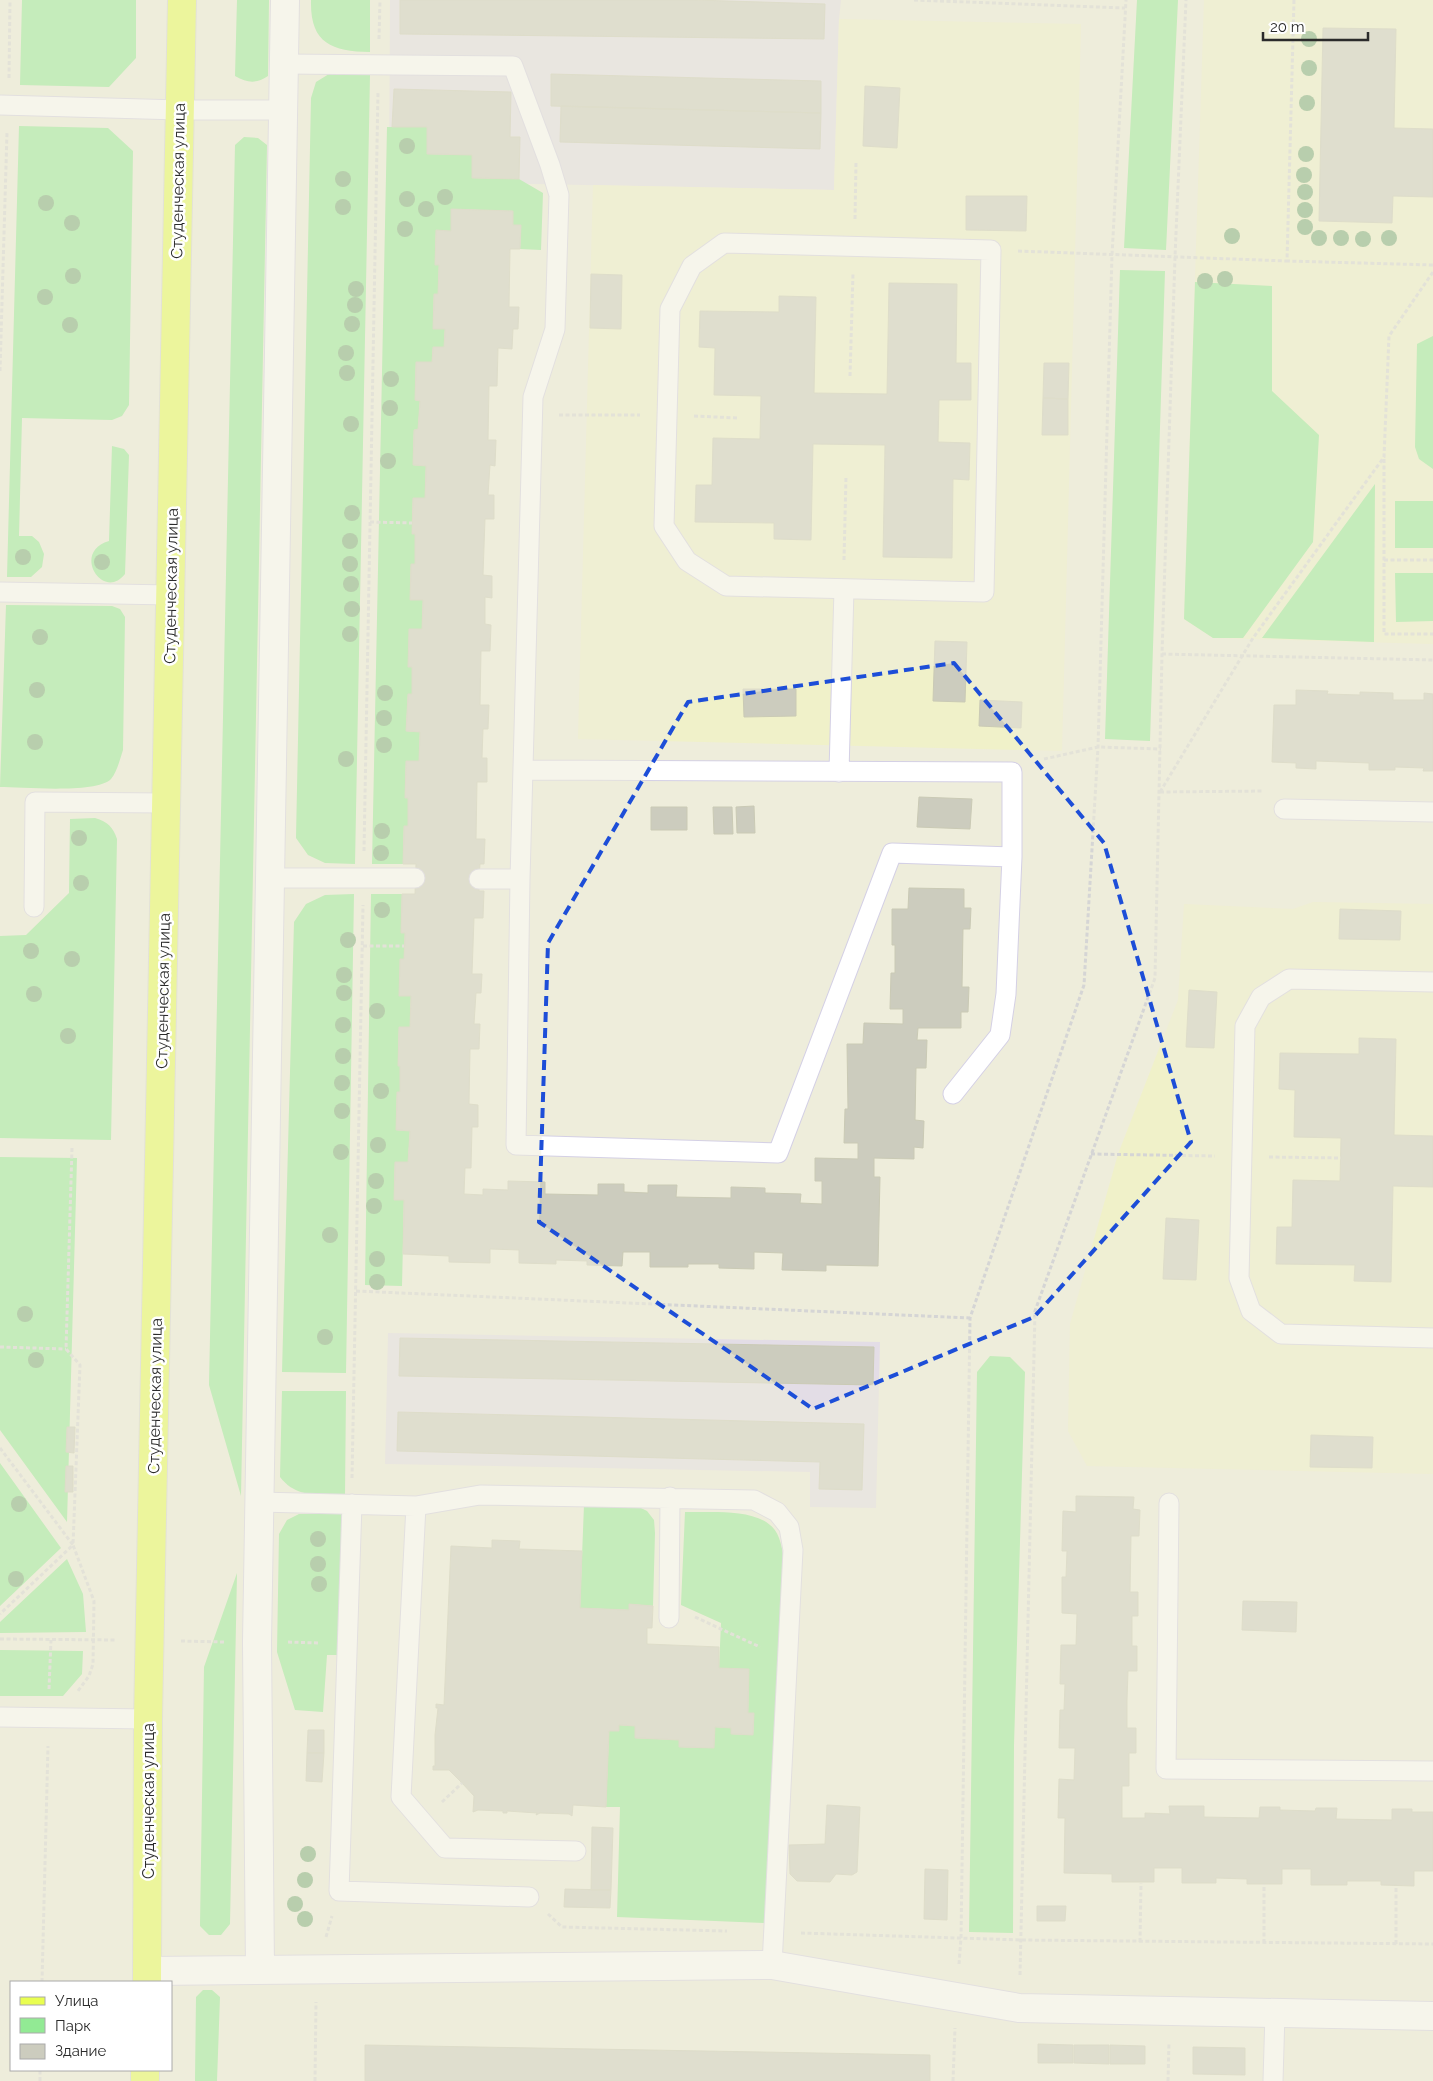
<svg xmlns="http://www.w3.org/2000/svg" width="1433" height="2081" font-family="Raleway,sans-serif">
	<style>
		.industrial { fill: #e3dde6 }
		.education { fill: #f0f1c9 }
		.green { fill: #92ea94 }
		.building { fill: #ccccbe; stroke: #cacab5 }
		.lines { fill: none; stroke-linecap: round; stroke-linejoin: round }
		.lane-casing { stroke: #d4d0e5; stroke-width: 21 }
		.street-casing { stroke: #d4d0e5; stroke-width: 30 }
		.primary-casing { stroke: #d5d5d5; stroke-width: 30 }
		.path { stroke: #d5d5d5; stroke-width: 3; stroke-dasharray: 4 2.5; stroke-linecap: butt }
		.lane { stroke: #fff; stroke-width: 19 }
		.street { stroke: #fff; stroke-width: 28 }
		.primary { stroke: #e9fe50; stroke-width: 28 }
		.tree { fill: #76a875 }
		.marked { fill: none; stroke: #1d4ed8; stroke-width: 4; stroke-dasharray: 10 6; stroke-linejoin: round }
		.labels { text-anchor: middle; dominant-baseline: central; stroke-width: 5; stroke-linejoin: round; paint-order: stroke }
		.street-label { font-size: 16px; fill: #2b2b2b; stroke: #fff }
	</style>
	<rect width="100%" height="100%" fill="#eeeddb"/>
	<path class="industrial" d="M390 0H841L839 19 834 190 389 181Z
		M388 1333 880 1342 876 1508 810 1507V1472L385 1464Z"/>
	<path class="education" d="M1204 0H1433V644L1213 638 1184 619Z
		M839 19 1081 24 1062 751 578 739 593 185 834 190Z
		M1313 902 1433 904V1474L1087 1466 1068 1431 1070 1324 1118 1154 1178 1000 1184 904 1293 909Z"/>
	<path class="green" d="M22 0H136V58L109 87 20 85Z
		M237 0H269L268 76C256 84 248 83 235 76Z
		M311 0H370V52C331 51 310 43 311 0Z
		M1137 0H1178L1166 250 1124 248Z
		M329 74 370 75 355 864 325 863 308 855 296 838 311 98 316 82Z
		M19 126 108 128 133 151 129 405 122 416 112 420 22 418 19 536H32L39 542 44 554 42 567 31 577H7Z
		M387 127H427V154L472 155V178L519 179 543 193 541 250 520 249 521 226 513 225V211L452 209 451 231H436L435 264 439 265 438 294H434L433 329H445L444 347H433L432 362H416L415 400 420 401 418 429 414 430 413 465 426 466 425 498H413L412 533 415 534V564H411L410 599 423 600 422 629 412 667V694H408L406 731 420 732 419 761H406L405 798H408V826H404L403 864H372Z
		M244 137 258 138 267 145 241 1496 209 1385 235 145Z
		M1120 270 1165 271 1150 741 1105 739Z
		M1195 282 1272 286V391L1319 435 1313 542 1243 638H1213L1184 619Z
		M1433 336V469L1419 459 1415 447 1417 344Z
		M112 446 124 449 129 455 125 574C103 602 71 552 109 541Z
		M1375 484 1374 642 1262 638Z
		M1395 501H1433V548H1395Z
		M1395 573H1433V621L1396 622Z
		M6 605 112 606 120 609 125 617 123 750C120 759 117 772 111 779 96 794 22 787 0 787Z
		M95 818C108 822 113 827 117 839L111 1140 0 1138V936L26 935 69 893 70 819Z
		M354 894 346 1373 282 1372 294 922 306 904 325 895Z
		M371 894H402L401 933H405L404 959 411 996 410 1027H399L398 1066H400V1092L397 1093 396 1130 410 1131 408 1162H395L394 1200H404L402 1286 365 1285Z
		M0 1157 77 1158 67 1522 0 1430Z
		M990 1356 1010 1357 1025 1372 1014 1745 1013 1933 969 1932 977 1372Z
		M282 1391H346L345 1495C319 1494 297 1499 280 1477Z
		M0 1463 61 1548 0 1606Z
		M584 1505 637 1506 647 1511 654 1520 655 1533 653 1606 629 1604V1610L580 1608Z
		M685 1512C712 1513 768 1506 779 1538 781 1543 782 1549 783 1554L765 1923 617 1917 620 1807H606L609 1731H619V1725L635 1726V1738L679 1740V1747L713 1748 715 1727 731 1728V1734L753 1735 754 1714 748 1713 749 1670 719 1668 721 1623 681 1605Z
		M299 1514H344L342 1655H327L323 1712 295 1710 277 1652 279 1534 287 1520Z
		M67 1559 83 1594 86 1632 0 1633V1622Z
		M237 1573 230 1924 221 1935H209L200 1926 204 1667Z
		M0 1650 83 1651 82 1674 63 1696H0Z
		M203 1990H212L220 1997 217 2081H195L196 1997Z"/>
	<path class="building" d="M400 0H695L825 4 824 39 400 34Z
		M1323 28 1396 29 1394 128 1433 129V197L1393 196 1392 223 1319 221Z
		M551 74 821 81V113L551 106Z
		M865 86 900 88 897 148 863 146Z
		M394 89 511 92 510 137H520L519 179 472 178V155L427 154V127H392Z
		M561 106 821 113 820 149 560 142Z
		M966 196H1027L1026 231 966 230Z
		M451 209 513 211V225H521L520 249H510L509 307H519L518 329H513L512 349 498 348 497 386H489L488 440H496L495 466 490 465 488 495H494V519H485L483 575 492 576V598L485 597V624L491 625 490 651H481L480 705H489L488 729H483L482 758H487V782H477L476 839H485L484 864H480L479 879V891H484L483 918H474L472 974H482L481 993H476L474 1024H480L479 1049H470L469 1104 478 1105V1127H472L471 1168H465L464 1194 483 1195V1189L508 1190V1181L545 1182V1194L598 1195V1184H624V1192L648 1193V1185H677L676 1197 731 1198V1187L765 1188V1193L801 1194 800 1203 822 1204V1181H815V1158L858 1159V1143H844L845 1109H848L847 1044H863L864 1023 903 1024V1009H890L891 973H895V945H892V909H908L909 888 964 889V908H971L970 929H963L962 987H969L968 1012H961V1028H918L917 1040H927L926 1068H916L915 1120 924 1121 923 1148 914 1147V1159L874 1158V1177H880L878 1266 826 1265V1271L782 1270 783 1253 754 1252V1269L719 1268V1264H688V1267H650V1252H623L622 1266 587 1265V1261L556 1260V1264L519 1263V1250L490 1249V1263L449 1262V1256L403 1254 404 1200H394L395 1162H408L410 1131 396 1130 397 1092H400V1066H398L399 1027H410L411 996H399L400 959H404L405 933H401L402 894H415L416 864H403L404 826H408V798H405L406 761H419L420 732 406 731 408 694H412V667H408L409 629H422L423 600H410L411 564H415V534H412L413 498H425L426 466 413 465 414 430 418 429 420 401 415 400 416 362H432L433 347H444L445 329H433L434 294H438L439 265H435L436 230 451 231Z
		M591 274 622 275 621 329 590 328Z
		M889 283 957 284 956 363H971V400H939L938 442 970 443 969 480 953 479 952 558 883 557 885 445 813 444 811 540 774 539V523L695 522 696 485H712L713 438 760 439 761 396 714 395 715 348 699 347 700 311 779 312V296L816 297 814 393 887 394Z
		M1044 363H1069L1068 399 1043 398Z
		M1043 398 1068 399V435H1042Z
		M935 641 967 642 965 702 933 701Z
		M743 689H796V716L744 717Z
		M1296 690 1328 691 1327 694 1360 695V692L1393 693V700H1424V693L1433 694V771H1423L1424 768 1395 767V770H1369V763L1316 761V769L1296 768V763L1272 762 1274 705H1296Z
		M980 700 1022 702 1021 728 979 726Z
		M919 797 972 799 970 829 917 827Z
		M754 806 755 833H737L736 807Z
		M651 807H687V830H651Z
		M713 807H732L733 834H714Z
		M1340 909 1401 911 1400 940 1339 939Z
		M1189 990 1217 992 1214 1048 1186 1047Z
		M1359 1038 1396 1039 1394 1135 1433 1136V1187L1393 1186 1391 1282 1354 1281 1355 1265 1276 1264 1277 1227H1292L1293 1180 1340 1181 1341 1138 1294 1137 1295 1090 1279 1089 1280 1053 1359 1054Z
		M1166 1218 1199 1220 1196 1280 1163 1279Z
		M400 1338 874 1347 873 1385 399 1376Z
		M398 1412 864 1424 862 1490 819 1489 820 1462 397 1451Z
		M67 1427H75L74 1453 66 1452Z
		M1311 1435 1373 1437 1372 1468 1310 1467Z
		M66 1466H73V1492H65Z
		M1076 1496 1134 1497 1133 1509 1140 1510 1139 1536H1131L1130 1592H1138V1616H1132V1646H1137V1671H1128L1127 1700V1728H1136V1753H1129V1786H1122V1818H1145V1813L1170 1814 1169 1806H1204V1817L1259 1818 1260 1807H1280V1810L1315 1811 1316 1808H1337L1336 1819 1392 1820V1809H1412V1812H1433V1871H1414V1886L1381 1885V1881H1347V1885H1311V1869H1282V1884H1247V1879L1216 1878V1883H1182V1868H1154V1882H1112V1874L1064 1873 1065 1818H1058L1059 1779 1074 1780 1075 1748H1059L1060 1710H1064L1065 1684H1060L1061 1645H1076L1077 1614 1062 1613V1577H1066L1067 1551H1062L1063 1511 1076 1512Z
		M492 1540 520 1541 519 1549 582 1551 580 1608 629 1610V1604L653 1606 652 1628H647V1644L719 1647V1668L749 1669 748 1713H754L753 1735 731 1734V1728L715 1727 714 1748 679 1747V1740L635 1738V1726L619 1725V1731H609L606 1807 573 1805 572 1816 569 1814 540 1813 536 1815 537 1813 507 1811V1813H503V1811L478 1810 473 1812 474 1796 462 1783 449 1770H433V1766H435V1735L438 1708H436V1704L444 1705 451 1546 492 1548Z
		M1243 1601 1297 1602 1296 1632 1242 1630Z
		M308 1730H324V1753H307Z
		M307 1753H324L322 1782 306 1781Z
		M827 1805 860 1807 857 1872 852 1875 836 1874 830 1882 797 1881 790 1874 789 1845 825 1844Z
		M592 1827 613 1828 611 1890H591Z
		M925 1869 948 1870 947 1920 924 1919Z
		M565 1889 611 1890 610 1908 564 1907Z
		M1037 1906H1066L1065 1921H1037Z
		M1038 2044 1073 2045V2063H1038Z
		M365 2045 930 2055V2081H365Z
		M1074 2045H1109V2064L1074 2063Z
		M1110 2045 1145 2046V2064H1110Z
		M1193 2047 1245 2048V2075L1193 2074Z"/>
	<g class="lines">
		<g class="lane-casing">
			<path id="lane" d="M284 64 513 66 550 165 559 195 555 329 533 397 520 879
				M0 105 180 110H282
				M724 243 991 250 984 592 726 586 687 561 664 526 670 309 692 266Z
				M0 592 171 595
				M523 770 1012 772V857
				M839 772 844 589
				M1284 809 1433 812
				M270 878H415
				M479 879H520L516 1145 778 1153 892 853 1012 857 1006 994 1000 1035 953 1094
				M34 907 35 802 166 803
				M1433 982 1289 979 1261 997 1245 1026 1239 1278 1251 1311 1281 1334 1433 1338
				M260 1502 416 1506 401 1797 445 1848 576 1851
				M1169 1503 1166 1769 1433 1771
				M352 1504 339 1891 529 1897
				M416 1506 480 1495 754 1500 777 1512 789 1527 793 1550 772 1965
				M669 1618 670 1497
				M0 1717 148 1719
				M1273 2081 1275 2013"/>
		</g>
		<g class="street-casing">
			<path id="street" d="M260 1970 257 1642 285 0
				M148 1971 772 1965 1019 2008 1433 2016"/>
		</g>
		<g class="primary-casing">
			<path id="primary" d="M147 1982 148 1719 182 0
				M145 2081V2070"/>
		</g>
		<path class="path" d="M914 0 1125 8
			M1294 0 1287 261 1433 265
			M379 39 380 0
			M9 78 10 0
			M855 219 856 162
			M1018 251 1287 261
			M0 371 7 132
			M850 376 853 273
			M559 415H640
			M694 416 738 418
			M1384 459V634H1433
			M370 522 412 523
			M844 560 846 476
			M1384 560H1433
			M1162 654 1433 660
			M1044 759 1098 747 1161 749
			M1160 792 1253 638 1384 457 1389 336 1433 272
			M1160 792 1264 791
			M364 851 378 92
			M363 946H404
			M72 1148 66 1349 80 1365 73 1545 94 1601 93 1664 89 1676 78 1691
			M1091 1154 1215 1156
			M1269 1157 1341 1158
			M356 1291 970 1318
			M0 1347 66 1349
			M0 1448 73 1545 0 1614
			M352 1478 363 905
			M695 1617 760 1647
			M0 1639 117 1640
			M181 1641 224 1642
			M288 1642 319 1643
			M49 1689 51 1640
			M442 1802 462 1783
			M548 1914 562 1927 727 1931
			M801 1933 1021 1940 1433 1944
			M326 1937 332 1916
			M1140 1942 1141 1883
			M1264 1943V1884
			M1396 1944V1887
			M959 1964 961 1938 970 1318 1084 985 1098 747 1112 255 1126 0
			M1020 1975 1035 1311 1155 978 1162 654 1175 257 1186 0
			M42 1982 48 1746
			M40 2081V2070
			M315 2081 316 2002
			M953 2081 955 2028
			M1168 2081 1169 2042"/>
		<use href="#lane" class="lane"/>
		<use href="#street" class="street"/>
		<use href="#primary" class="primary"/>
	</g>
	<g class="tree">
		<circle cx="1309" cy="39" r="8"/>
		<circle cx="1309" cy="68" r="8"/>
		<circle cx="1307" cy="103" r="8"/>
		<circle cx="407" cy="146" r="8"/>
		<circle cx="1306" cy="154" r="8"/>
		<circle cx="1304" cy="175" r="8"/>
		<circle cx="343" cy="179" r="8"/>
		<circle cx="1305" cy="192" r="8"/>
		<circle cx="445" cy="197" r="8"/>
		<circle cx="407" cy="199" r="8"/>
		<circle cx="46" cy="203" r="8"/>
		<circle cx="343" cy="207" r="8"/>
		<circle cx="426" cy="209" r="8"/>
		<circle cx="1305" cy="210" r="8"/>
		<circle cx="72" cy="223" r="8"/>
		<circle cx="1305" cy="227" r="8"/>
		<circle cx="405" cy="229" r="8"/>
		<circle cx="1232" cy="236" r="8"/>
		<circle cx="1319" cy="238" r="8"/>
		<circle cx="1341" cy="238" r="8"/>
		<circle cx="1389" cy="238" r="8"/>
		<circle cx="1363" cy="239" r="8"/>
		<circle cx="73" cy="276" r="8"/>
		<circle cx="1225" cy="279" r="8"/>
		<circle cx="1205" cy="281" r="8"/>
		<circle cx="356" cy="289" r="8"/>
		<circle cx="45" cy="297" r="8"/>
		<circle cx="355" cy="305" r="8"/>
		<circle cx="352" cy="324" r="8"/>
		<circle cx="70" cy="325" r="8"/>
		<circle cx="346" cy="353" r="8"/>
		<circle cx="347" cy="373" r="8"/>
		<circle cx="391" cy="379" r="8"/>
		<circle cx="390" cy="408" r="8"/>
		<circle cx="351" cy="424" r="8"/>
		<circle cx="388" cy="461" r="8"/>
		<circle cx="352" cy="513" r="8"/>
		<circle cx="350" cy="541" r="8"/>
		<circle cx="23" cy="557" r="8"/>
		<circle cx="102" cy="562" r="8"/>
		<circle cx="350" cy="564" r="8"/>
		<circle cx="351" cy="584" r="8"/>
		<circle cx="352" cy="609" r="8"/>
		<circle cx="350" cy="634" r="8"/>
		<circle cx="40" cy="637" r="8"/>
		<circle cx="37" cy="690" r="8"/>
		<circle cx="385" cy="693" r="8"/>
		<circle cx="384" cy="718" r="8"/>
		<circle cx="35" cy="742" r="8"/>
		<circle cx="384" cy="745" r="8"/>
		<circle cx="346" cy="759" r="8"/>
		<circle cx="382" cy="831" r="8"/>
		<circle cx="79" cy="838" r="8"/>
		<circle cx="381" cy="853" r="8"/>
		<circle cx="81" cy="883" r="8"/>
		<circle cx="382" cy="910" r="8"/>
		<circle cx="348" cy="940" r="8"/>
		<circle cx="31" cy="951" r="8"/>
		<circle cx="72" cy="959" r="8"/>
		<circle cx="344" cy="975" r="8"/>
		<circle cx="344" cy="993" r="8"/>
		<circle cx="34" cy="994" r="8"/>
		<circle cx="377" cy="1011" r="8"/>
		<circle cx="343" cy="1025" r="8"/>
		<circle cx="68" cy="1036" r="8"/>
		<circle cx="343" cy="1056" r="8"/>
		<circle cx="342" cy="1083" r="8"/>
		<circle cx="381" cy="1091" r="8"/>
		<circle cx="342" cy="1111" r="8"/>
		<circle cx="378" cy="1145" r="8"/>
		<circle cx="341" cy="1152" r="8"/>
		<circle cx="376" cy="1181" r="8"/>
		<circle cx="374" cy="1206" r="8"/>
		<circle cx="330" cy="1235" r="8"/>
		<circle cx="377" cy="1259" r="8"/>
		<circle cx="377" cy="1282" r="8"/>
		<circle cx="25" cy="1314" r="8"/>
		<circle cx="325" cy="1337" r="8"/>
		<circle cx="36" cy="1360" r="8"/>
		<circle cx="19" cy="1504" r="8"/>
		<circle cx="318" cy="1539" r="8"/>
		<circle cx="318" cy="1564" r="8"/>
		<circle cx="16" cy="1579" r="8"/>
		<circle cx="319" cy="1584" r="8"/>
		<circle cx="308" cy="1854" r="8"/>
		<circle cx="305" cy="1880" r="8"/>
		<circle cx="295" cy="1904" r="8"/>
		<circle cx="305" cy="1919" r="8"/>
	</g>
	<path d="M0 0H1433V2081H0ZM954 663 1104 843 1191 1142 1034 1317 813 1409 539 1222 548 943 688 702Z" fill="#eeeddb" fill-opacity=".55" fill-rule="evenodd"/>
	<path class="marked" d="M954 663 1104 843 1191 1142 1034 1317 813 1409 539 1222 548 943 688 702Z"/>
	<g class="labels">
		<g class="street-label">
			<text transform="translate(178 181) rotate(-89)">Студенческая улица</text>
			<text transform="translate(171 586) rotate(-89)">Студенческая улица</text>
			<text transform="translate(163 991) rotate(-89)">Студенческая улица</text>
			<text transform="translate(155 1396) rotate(-89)">Студенческая улица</text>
			<text transform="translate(148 1801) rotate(-90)">Студенческая улица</text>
		</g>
	</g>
	<rect x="10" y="1981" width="162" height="90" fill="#ffffff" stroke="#aaaaaa"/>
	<rect x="20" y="1997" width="25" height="8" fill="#e9fe50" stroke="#aaaaaa"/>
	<text x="55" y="2006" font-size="15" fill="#2b2b2b">Улица</text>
	<rect x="20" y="2018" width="25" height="15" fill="#92ea94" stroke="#aaaaaa"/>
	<text x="55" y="2031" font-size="15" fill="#2b2b2b">Парк</text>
	<rect x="20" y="2044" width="25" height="15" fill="#ccccbe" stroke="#aaaaaa"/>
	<text x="55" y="2056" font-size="15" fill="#2b2b2b">Здание</text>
	<path d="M1263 32v8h105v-8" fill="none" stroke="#2b2b2b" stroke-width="2.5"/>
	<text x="1270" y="32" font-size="15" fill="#2b2b2b" stroke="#ffffff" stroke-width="4" paint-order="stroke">20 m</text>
</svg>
